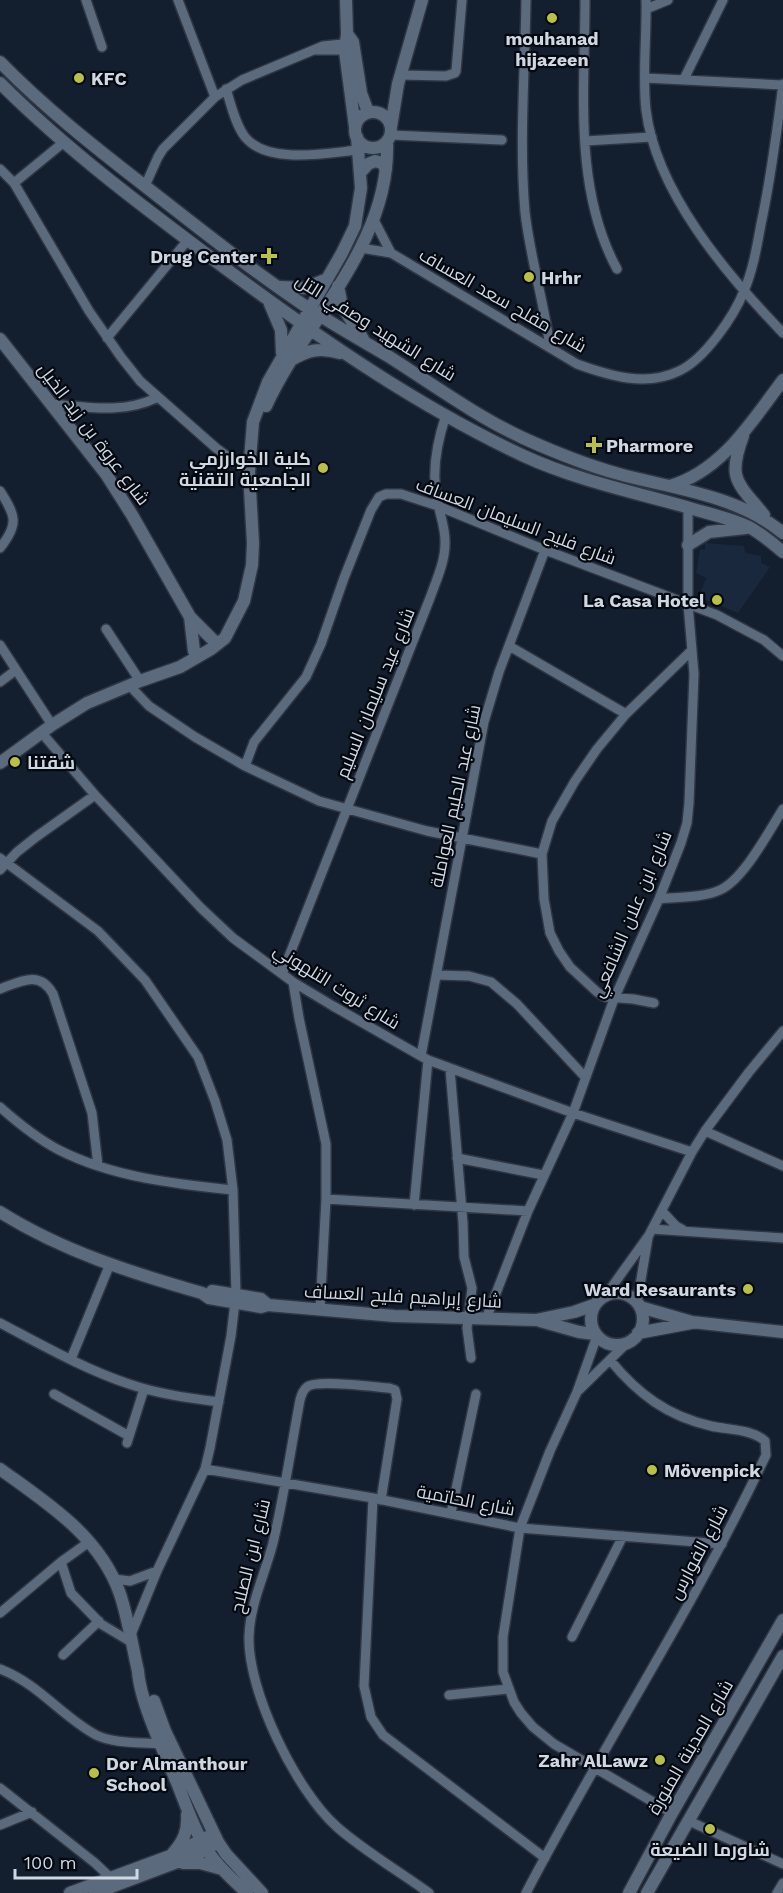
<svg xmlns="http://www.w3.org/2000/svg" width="783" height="1893" font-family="'Work Sans',Cairo,sans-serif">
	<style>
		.built { fill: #1a283e }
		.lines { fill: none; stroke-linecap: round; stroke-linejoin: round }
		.street-casing { stroke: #2f3643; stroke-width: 12 }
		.secondary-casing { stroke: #2f3643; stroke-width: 15 }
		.street { stroke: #5c6a7e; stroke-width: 9 }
		.secondary { stroke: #5c6a7e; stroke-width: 12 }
		.poi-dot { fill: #b9c046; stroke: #04080f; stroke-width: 2 }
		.labels { text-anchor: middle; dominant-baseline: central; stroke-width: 4.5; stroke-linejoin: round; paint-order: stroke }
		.poi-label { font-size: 18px; font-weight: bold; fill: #cfd7e3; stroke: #04080f; text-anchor: start }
		.street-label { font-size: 18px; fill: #cfd7e3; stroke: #04080f }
	</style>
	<rect width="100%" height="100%" fill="#131e2f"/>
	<path class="built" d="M705 543 744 546 745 553 761 556V563L770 567 738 613 699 597 706 578 696 573 700 549 705 550Z"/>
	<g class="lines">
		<g class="street-casing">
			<path id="street" d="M86 0 102 47
				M178 0 215 97
				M526 0C525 70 519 142 525 212 530 257 544 302 550 347
				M585 0C585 89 573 188 617 269
				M646 0C647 36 642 74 646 110 656 192 727 275 783 333
				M646 9 668 0
				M317 50H351
				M400 75 446 76 455 73 456 71 462 0
				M645 78 783 85
				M684 79 723 0
				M226 89C231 104 235 124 245 137 268 165 327 153 358 150
				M391 135 502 140
				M585 141 652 137
				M0 169 14 183 89 311 121 357 140 381 216 448 249 472
				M14 183 64 142
				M145 186 158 157 163 149 215 97 242 80 323 46 352 43
				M374 220 391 253
				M361 248 391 253 577 364C610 376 646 387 679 371 705 359 734 316 744 291 753 270 757 246 761 224 771 178 777 131 783 84
				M107 338 187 241
				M51 404C87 407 123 414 156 398
				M0 491C16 516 19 524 0 548
				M106 629 140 681
				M0 645 52 725
				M509 646 626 714
				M0 682 16 670
				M129 685 149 706 195 737 245 766 319 801 427 831 542 854
				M41 732 95 795 201 908 233 938 293 982 333 1006 428 1060 573 1113 692 1152
				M245 766 254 742 306 677 321 644 344 578 371 510 379 497 386 494H401L438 506 545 550 717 615 764 640 783 656
				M0 858 98 931 145 980 198 1057 215 1101 227 1140 233 1190 236 1294 231 1336 210 1448 205 1469 157 1571 130 1637
				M0 870 17 852 36 837 95 795
				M659 899C678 897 702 898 720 890 744 879 769 831 783 809
				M282 974 430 598C436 581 445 562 445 544 446 528 439 513 437 498 431 470 437 442 446 415
				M437 975 469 976 491 982 517 1004 585 1077
				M293 982 299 1018 326 1144V1199L320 1310
				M0 989C21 981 40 970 53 994L92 1113 98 1166
				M654 1003 633 999 605 997 597 992 570 967 559 951 550 933 544 899 542 854 552 821 575 781 597 749 626 714 692 650
				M421 1056 484 722 499 672 545 550
				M450 1069 463 1223 464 1257 472 1288 467 1328 471 1358
				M0 1107C18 1123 38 1139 59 1150 112 1177 175 1184 233 1190
				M705 1131 783 1166
				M457 1158 543 1175
				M326 1199 528 1211
				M414 1205 428 1060
				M662 1211 676 1226 683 1230
				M652 1229 783 1238
				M606 1295 649 1235 692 1152 705 1131 749 1072 783 1031
				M637 1303 648 1238
				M486 1319 528 1211 573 1113 614 999 659 899 681 843 687 823 689 803 694 674 688 604V508
				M0 1323C42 1345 84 1369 129 1384 158 1394 189 1398 219 1402
				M597 1336 577 1392 550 1451 520 1528 503 1637V1672L514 1702 521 1713 533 1727 554 1744 672 1813
				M71 1359 110 1264
				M579 1390 628 1342
				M54 1394 129 1436
				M127 1443 144 1389
				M205 1469 373 1498 520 1528 722 1544
				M373 1498 364 1686 371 1717 383 1735 545 1858
				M381 1500 397 1399 395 1390 389 1388C375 1387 316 1379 307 1387 303 1390 301 1396 300 1400 291 1448 284 1496 273 1543 265 1574 250 1604 249 1636 247 1690 296 1791 337 1827 363 1850 400 1872 429 1893
				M451 1513 476 1394
				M61 1562 71 1593 101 1624 131 1642
				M114 1579 130 1581 157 1571
				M0 1613 61 1562 89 1542
				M572 1637 623 1536
				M63 1655 99 1621
				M0 1669C39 1684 61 1716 96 1735 115 1744 141 1742 161 1744
				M449 1695 508 1689
				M0 1788 95 1863 114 1881
				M689 1821 783 1864
				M0 1825 32 1812
				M526 1893C603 1745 695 1606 766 1455L765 1441C752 1429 728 1430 711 1426 667 1416 638 1394 610 1360
				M777 1893 783 1883"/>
		</g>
		<g class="secondary-casing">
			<path id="secondary" d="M346 0 347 34 345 51 355 127
				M348 35 353 42 361 93 368 112
				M0 62C44 107 92 145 141 183 196 226 250 269 308 308 334 325 361 340 388 356 432 384 476 416 523 438 554 452 586 465 619 474 674 489 737 495 783 533
				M0 83C70 153 150 212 229 271 322 340 419 407 524 456 574 479 629 491 683 506 705 513 728 517 749 527 762 534 772 543 783 552
				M355 130a18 18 0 1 1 36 0a18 18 0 1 1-36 0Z
				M391 127 398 84 422 0
				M360 173 368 164 375 161 382 163 386 169
				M338 286 342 306 363 339
				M280 287 305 288 327 279
				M270 304 281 330 282 353
				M0 339 106 474 132 515 190 617 213 640
				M291 360C308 350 320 347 340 353
				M266 406C306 319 391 244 387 141
				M743 436C727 479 737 482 764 515
				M670 486C722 471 752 421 783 380
				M688 545 709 532 746 528
				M190 617 194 651
				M0 763 52 725 87 703 140 681 180 667 211 649 225 638 244 601 252 565 253 543 249 472 253 422 268 382 342 253 355 226 361 188 357 137
				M0 1212C62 1251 132 1273 202 1293L209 1298 261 1307 268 1305 394 1316 536 1320 574 1312 594 1305
				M212 1291 261 1299 267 1304
				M591 1319a26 26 0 1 1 52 0a26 26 0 1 1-52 0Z
				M640 1307 692 1322 783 1332
				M540 1321 579 1332 595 1334
				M638 1333 691 1323
				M0 1469C47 1503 100 1536 120 1594 128 1618 132 1645 138 1671 140 1702 165 1754 178 1785 185 1803 192 1823 201 1840 212 1861 230 1877 247 1893
				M154 1701 165 1731 218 1842 226 1854 262 1893
				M173 1853C184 1841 188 1830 187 1815
				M183 1863H200L222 1869
				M70 1893 170 1856 207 1837
				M95 1893 196 1855 213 1845
				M629 1893 672 1813 783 1620
				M647 1893 783 1656"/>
		</g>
		<use href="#street" class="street"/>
		<use href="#secondary" class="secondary"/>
	</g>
	<g class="poi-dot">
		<circle cx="552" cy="18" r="6"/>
		<circle cx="79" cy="78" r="6"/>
		<path d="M266 247h6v6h6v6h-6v6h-6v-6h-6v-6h6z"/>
		<circle cx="529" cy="277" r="6"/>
		<path d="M591 436h6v6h6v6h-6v6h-6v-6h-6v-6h6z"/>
		<circle cx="323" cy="468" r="6"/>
		<circle cx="717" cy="600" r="6"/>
		<circle cx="15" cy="762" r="6"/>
		<circle cx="748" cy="1289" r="6"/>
		<circle cx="652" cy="1470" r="6"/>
		<circle cx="660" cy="1760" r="6"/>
		<circle cx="94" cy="1773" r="6"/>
		<circle cx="710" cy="1829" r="6"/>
	</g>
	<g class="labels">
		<g class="poi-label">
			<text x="552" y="38" text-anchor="middle">mouhanad<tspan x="552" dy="21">hijazeen</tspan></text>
			<text x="91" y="78">KFC</text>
			<text x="257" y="256" text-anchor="end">Drug Center</text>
			<text x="541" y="277">Hrhr</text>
			<text x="606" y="445">Pharmore</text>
			<text x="311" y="458" text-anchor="end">كلية الخوارزمي<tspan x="311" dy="21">الجامعية التقنية</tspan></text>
			<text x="705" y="600" text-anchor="end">La Casa Hotel</text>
			<text x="27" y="762">شقتنا</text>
			<text x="736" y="1289" text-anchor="end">Ward Resaurants</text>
			<text x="664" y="1470">Mövenpick</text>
			<text x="648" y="1760" text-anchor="end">Zahr AlLawz</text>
			<text x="106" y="1763">Dor Almanthour<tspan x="106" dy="21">School</tspan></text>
			<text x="710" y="1849" text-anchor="middle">شاورما الضيعة</text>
		</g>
		<g class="street-label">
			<text transform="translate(503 300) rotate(30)">شارع مفلح سعد العساف</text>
			<text transform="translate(376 327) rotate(32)">شارع الشهيد وصفي التل</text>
			<text transform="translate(94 434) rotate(53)">شارع عروة بن زيد الخيل</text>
			<text transform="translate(516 521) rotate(21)">شارع فليح السليمان العساف</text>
			<text transform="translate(375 693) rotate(-68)">شارع عيد سليمان السليم</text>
			<text transform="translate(455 796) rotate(-78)">شارع عبد الحليم العواملة</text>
			<text transform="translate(631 914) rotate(-67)">شارع ابن علان الشافعي</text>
			<text transform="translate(337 986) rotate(32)">شارع ثروت التلهوني</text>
			<text transform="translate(403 1296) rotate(3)">شارع إبراهيم فليح العساف</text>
			<text transform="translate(466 1500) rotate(11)">شارع الحاتمية</text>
			<text transform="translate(698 1552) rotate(-62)">شارع الفوارس</text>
			<text transform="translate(250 1556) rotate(-76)">شارع ابن الصلاح</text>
			<text transform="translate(690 1747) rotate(-60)">شارع المدينة المنورة</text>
		</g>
	</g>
	<path d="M15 1869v9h122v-9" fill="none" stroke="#cfd7e3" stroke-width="3"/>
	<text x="24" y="1869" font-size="18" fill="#cfd7e3" stroke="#04080f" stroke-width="4.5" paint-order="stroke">100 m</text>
</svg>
